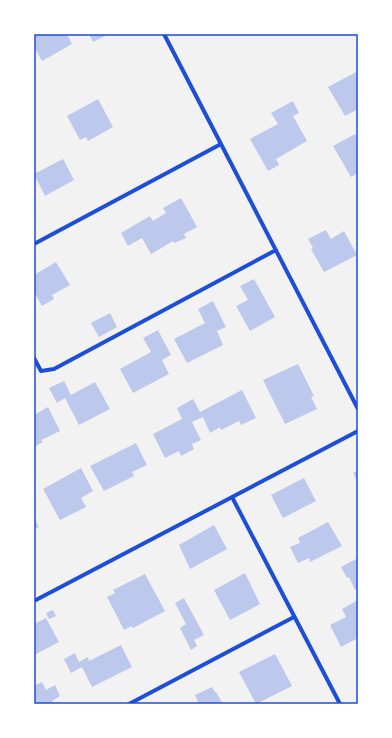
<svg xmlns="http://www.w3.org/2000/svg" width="392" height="738" font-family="Overpass,sans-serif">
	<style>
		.building { fill: #bdc9ec }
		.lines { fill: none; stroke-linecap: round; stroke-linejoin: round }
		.minor { stroke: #1d4ed8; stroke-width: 4 }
		.neatline { fill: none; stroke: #1d4ed8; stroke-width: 1.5 }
	</style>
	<rect width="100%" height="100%" fill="#f2f2f2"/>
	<path class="building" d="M36 34H67L72 44 42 61 34 47V35Z
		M89 34H109L93 42Z
		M358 71V109L345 116 328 87Z
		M98 99 113 127 88 141 86 137 80 140 67 116Z
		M293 101 299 113 293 116 307 141 276 159 279 165 268 171 250 139 278 124 271 113Z
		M355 134 358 140V173L351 177 333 146Z
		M63 159 74 180 45 196 34 174Z
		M181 198 197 227 184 234 186 238 174 243 173 241 151 254 142 238 128 246 121 233 150 216 153 221 166 213 163 208Z
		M326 230 331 239 344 231 357 255 324 272 311 249 313 248 308 239Z
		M56 262 70 285 52 295 54 299 42 306 34 292V275Z
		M254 279 275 317 250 331 236 306 248 300 240 286Z
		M213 301 226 327 217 331 223 345 187 363 174 339 205 323 198 309Z
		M110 313 117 327 99 337 91 323Z
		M158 330 171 355 162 360 169 374 133 393 120 369 151 352 143 338Z
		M298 364 314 396 311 397 317 409 285 424 263 380Z
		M64 381 71 395 95 382 110 409 79 425 65 398 57 403 49 388Z
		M242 390 256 418 241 425 239 421 221 430 220 427 210 433 203 417 192 422 201 440 192 444 194 449 181 456 179 451 165 458 153 434 182 419 177 408 193 399 200 412Z
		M48 407 60 431 41 440 43 442 34 447V415Z
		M136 443 147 465 132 472 134 476 104 491 90 466Z
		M81 468 93 491 81 498 86 507 60 520 43 489Z
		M358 470V483L353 473Z
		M304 478 316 501 283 518 271 495Z
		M34 518 39 527 34 529Z
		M328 522 342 546 310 562 309 558 298 563 290 547 300 543 298 538Z
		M214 525 227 549 190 569 179 545Z
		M358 558V588L355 590 349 577 347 578 341 567Z
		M245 573 260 604 230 620 214 590Z
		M145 574 165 611 133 628 132 626 124 630 107 597 115 593 113 590Z
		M184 598 204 635 194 640 197 646 191 650 180 628 186 624 175 603Z
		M358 600V638L341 647 330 625 346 617 342 609Z
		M53 610 56 616 49 619 46 613Z
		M46 618 59 642 34 655V624Z
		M121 645 132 667 92 687 82 667 71 673 64 659 75 653 79 662 88 657 89 661Z
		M275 654 292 686 256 704 239 672Z
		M42 682 46 690 55 685 60 696 52 701 53 704H34V686Z
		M212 687 215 692H216L223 704H197L196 702H198L195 695Z"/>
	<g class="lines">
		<path class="minor" d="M221 144 358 409
			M34 244 221 144 164 34
			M34 358 41 371 54 369 276 250
			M232 497 340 704
			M34 601 358 431
			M129 704 294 617"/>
	</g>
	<rect width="392" height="738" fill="none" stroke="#ffffff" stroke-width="70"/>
	<rect x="35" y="35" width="322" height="668" class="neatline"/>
</svg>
